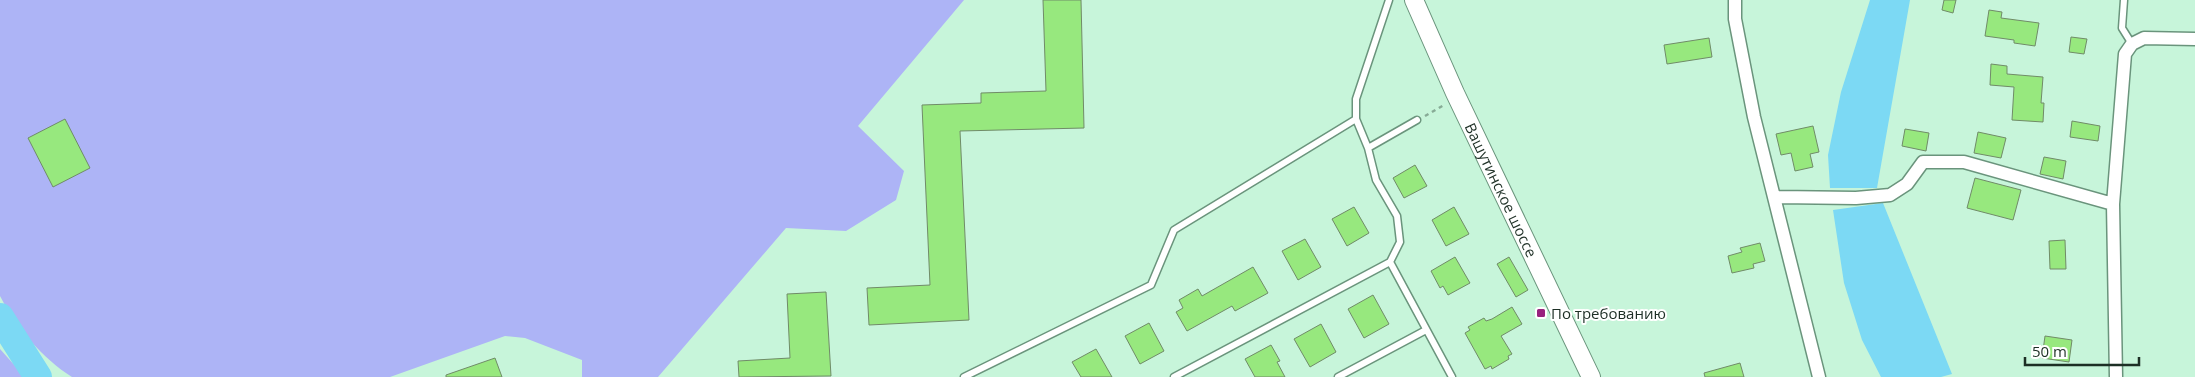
<svg xmlns="http://www.w3.org/2000/svg" width="2195" height="377" font-family="'Open Sans',sans-serif">
	<style>
		.green { fill: #adb4f6 }
		.water { fill: #7cd9f4 }
		.lines { fill: none; stroke-linecap: round; stroke-linejoin: round }
		.river { stroke: #7cd9f4; stroke-width: 28 }
		.building { fill: #97e87e; stroke: #708b68 }
		.lane-casing { stroke: #6a947c; stroke-width: 9 }
		.street-casing { stroke: #6a947c; stroke-width: 15 }
		.secondary-casing { stroke: #6a947c; stroke-width: 20 }
		.path { stroke: #87ab96; stroke-width: 2.5; stroke-dasharray: 4 4; stroke-linecap: butt }
		.lane { stroke: #fff; stroke-width: 6 }
		.street { stroke: #fff; stroke-width: 12 }
		.secondary { stroke: #fff; stroke-width: 18 }
		.poi-dot { fill: #98227e; stroke: #fff; stroke-width: 2 }
		.labels { text-anchor: middle; dominant-baseline: central; stroke-width: 4; stroke-linejoin: round; paint-order: stroke }
		.street-label { font-size: 15px; fill: #1d2f25; stroke: #fff }
		.poi-label { font-size: 15px; fill: #1d2f25; stroke: #fff; text-anchor: start }
	</style>
	<rect width="100%" height="100%" fill="#c7f5da"/>
	<path class="green" d="M0 0H964L858 126 904 171 896 200 846 231 786 228 658 377H582V360L525 338 505 336 390 377H72C42 358 17 328 0 296Z
		M0 349 25 377H0Z"/>
	<path class="water" d="M1870 0H1910L1877 188H1830L1828 155 1841 92Z
		M1883 203 1952 374 1941 377H1881L1862 340 1844 283 1833 210Z"/>
	<g class="lines">
		<path class="river" d="M0 317 38 377"/>
	</g>
	<path class="building" d="M1043 0H1081L1084 128 960 131 969 320 869 325 867 288 930 285 922 105 981 103V93L1046 91Z
		M1944 0H1956L1953 13 1942 10Z
		M1989 10 2002 12 2001 18 2039 23 2035 46 2014 43V40L1985 36Z
		M2071 37 2087 39 2084 54 2069 52Z
		M1709 38 1712 57 1667 64 1664 45Z
		M1991 64 2007 66V74L2043 77 2041 103H2044L2043 122 2012 120 2014 87 1990 85Z
		M65 119 90 168 53 187 28 138Z
		M2072 121 2100 126 2098 141 2070 137Z
		M1813 126 1819 152 1810 154 1813 167 1795 171 1791 153 1781 155 1776 134Z
		M1905 129 1929 133 1926 151 1902 146Z
		M1978 132 2006 138 2001 158 1974 153Z
		M2044 157 2066 161 2063 179 2040 174Z
		M1415 165 1427 186 1404 198 1393 178Z
		M1975 178 2021 190 2013 220 1967 208Z
		M1354 207 1369 233 1347 246 1332 219Z
		M1454 207 1469 234 1446 246 1432 220Z
		M1305 239 1321 267 1298 280 1282 251Z
		M2065 240 2066 269H2050L2049 241Z
		M1760 243 1765 261 1753 264 1754 268 1732 273 1728 256 1742 252 1740 248Z
		M1455 257 1470 283 1448 295 1443 286 1440 288 1431 271Z
		M1509 257 1528 290 1516 297 1497 264Z
		M1253 267 1268 293 1235 311 1232 306 1187 331 1176 312 1183 308 1179 300 1198 289 1202 296Z
		M826 292 831 376 739 377 738 361 790 358 787 294Z
		M1373 295 1389 324 1364 338 1348 309Z
		M1512 307 1522 324 1501 336 1512 354 1508 356 1509 359 1492 369 1491 366 1485 369 1465 333 1470 330 1468 327 1484 318 1486 321 1492 319Z
		M1149 323 1164 351 1140 364 1125 336Z
		M1321 324 1336 352 1310 367 1294 339Z
		M2045 336 2072 340 2069 362 2042 358Z
		M1271 345 1280 361 1277 362 1285 377H1255L1245 359Z
		M1096 349 1112 377H1081L1072 362Z
		M495 358 502 377H446V375Z
		M1740 363 1744 377H1705L1704 373Z"/>
	<g class="lines">
		<g class="lane-casing">
			<path id="lane" d="M1389 0 1356 99V119L1368 148 1376 180 1397 216 1400 242 1390 262 1452 377
				M2124 0 2122 28 2132 44
				M1368 148 1417 120
				M964 377 1151 285 1174 230 1356 119
				M1174 377 1390 262
				M1338 377 1426 330"/>
		</g>
		<g class="street-casing">
			<path id="street" d="M1735 0V19L1754 117 1819 377
				M1775 197 1856 198 1890 195 1907 184 1923 162H1964L2113 204 2125 54 2132 44 2144 38 2195 39
				M2113 204 2116 377"/>
		</g>
		<g class="secondary-casing">
			<g id="secondary">
				<path id="s1" d="M1414 0 1455 93 1591 377"/>
			</g>
		</g>
		<path class="path" d="M1425 116 1444 105"/>
		<use href="#lane" class="lane"/>
		<use href="#street" class="street"/>
		<use href="#secondary" class="secondary"/>
	</g>
	<rect class="poi-dot" x="1536" y="308" width="10" height="10" rx="2.5"/>
	<g class="labels">
		<g class="street-label">
			<text stroke="none"><textPath href="#s1" startOffset="209">Вашутинское шоссе</textPath></text>
		</g>
		<g class="poi-label">
			<text x="1551" y="313">По требованию</text>
		</g>
	</g>
	<path d="M2025 357v8h114v-8" fill="none" stroke="#1d2f25" stroke-width="2.5"/>
	<text x="2032" y="357" font-size="15" fill="#1d2f25" stroke="#ffffff" stroke-width="4" paint-order="stroke">50 m</text>
</svg>
